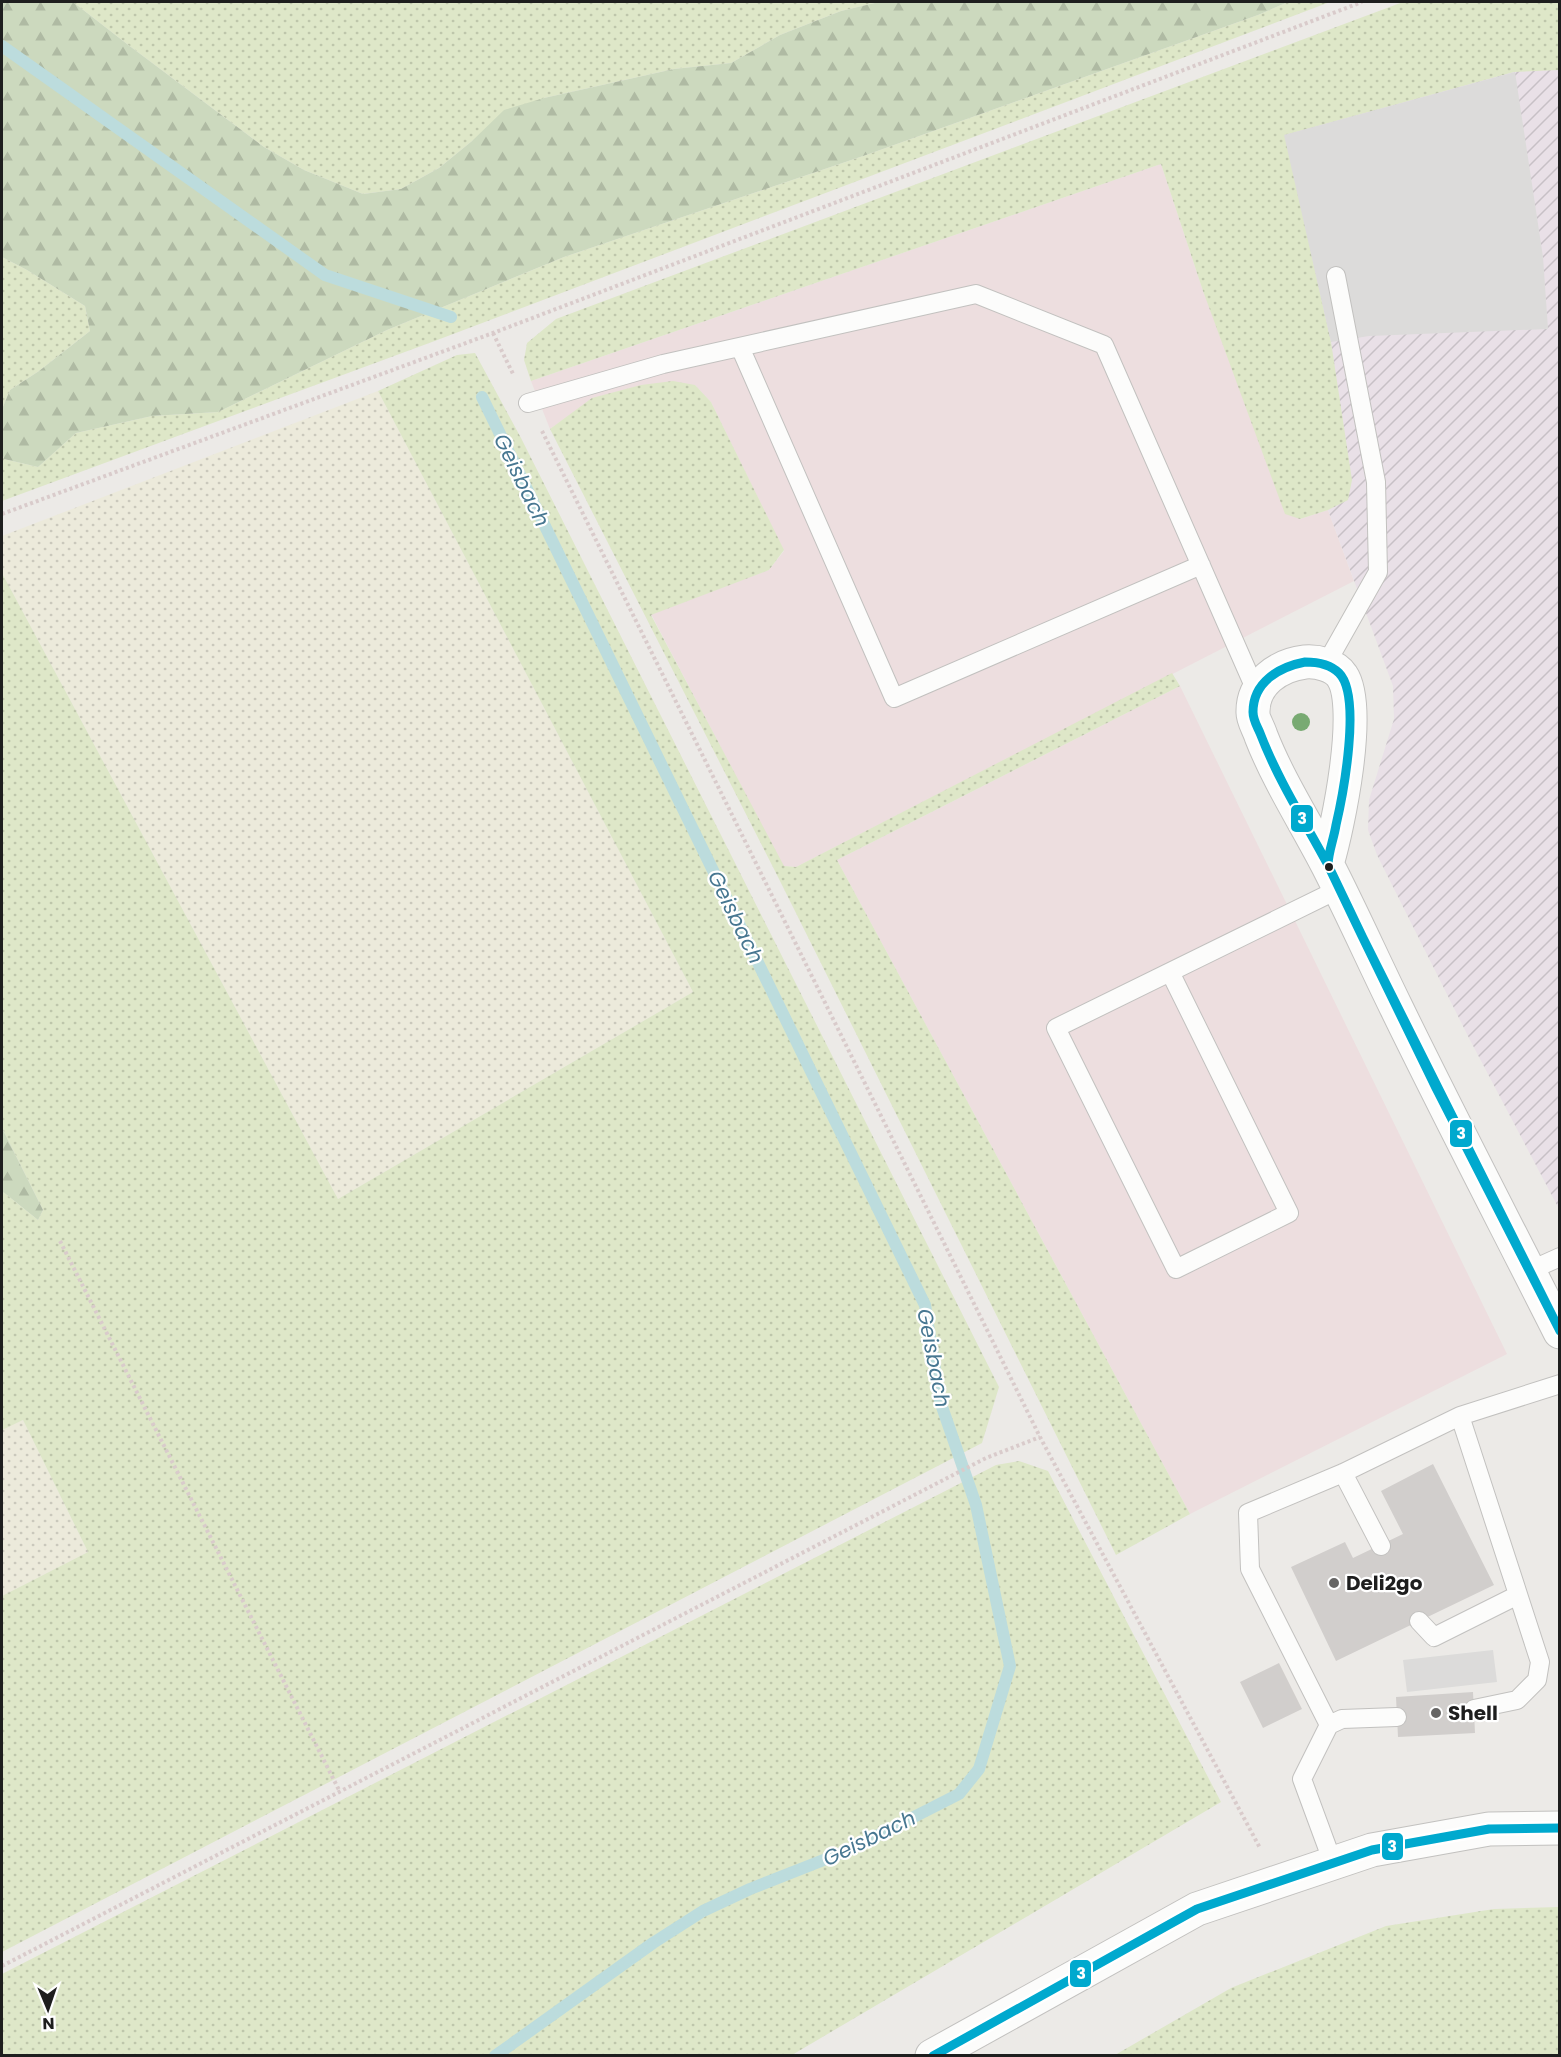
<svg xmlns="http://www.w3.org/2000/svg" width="1561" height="2057" font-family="Poppins,sans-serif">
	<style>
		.commercial { fill: #eddedf }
		.industrial { fill: url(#industrial-furrows) }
		.farmland { fill: url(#farmland-dots) }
		.grass { fill: url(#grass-dots) }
		.forest { fill: url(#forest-firs) }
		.parking { fill: #dcdbda }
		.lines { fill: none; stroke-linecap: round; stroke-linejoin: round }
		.stream { stroke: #bcdcdd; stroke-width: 12 }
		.building { fill: #d1cecc }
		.lane-casing { stroke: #c2c1bf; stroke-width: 20 }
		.street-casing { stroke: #c2c1bf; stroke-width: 35 }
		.path { stroke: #d9cbcb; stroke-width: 4; stroke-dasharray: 3 3; stroke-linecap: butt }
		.lane { stroke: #fcfcfb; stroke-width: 18 }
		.street { stroke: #fcfcfb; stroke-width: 33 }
		.bus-1-casing { stroke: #fff; stroke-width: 14 }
		.bus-1 { stroke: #00a9ce; stroke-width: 9 }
		.tree { fill: #78aa72 }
		.bus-dot { fill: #1e1e1e; stroke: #fff; stroke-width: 2 }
		.poi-dot { fill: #666564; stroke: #fff; stroke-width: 2 }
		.labels { text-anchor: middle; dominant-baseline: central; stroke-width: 4.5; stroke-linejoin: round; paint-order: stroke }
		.poi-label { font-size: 20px; font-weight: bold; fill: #1e1e1e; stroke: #fff; text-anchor: start }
		.water-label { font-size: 21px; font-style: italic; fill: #477791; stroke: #fff }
		.line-badge { stroke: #fff; stroke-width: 2 }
		.badge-label { font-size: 16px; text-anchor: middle; font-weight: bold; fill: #fff }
	</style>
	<defs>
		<pattern id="industrial-furrows" width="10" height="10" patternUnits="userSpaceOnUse" patternTransform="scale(1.5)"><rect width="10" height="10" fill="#e9e0e7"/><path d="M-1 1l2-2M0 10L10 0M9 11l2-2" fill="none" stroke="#c7c0c6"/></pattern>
		<pattern id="farmland-dots" width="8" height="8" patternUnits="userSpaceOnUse" patternTransform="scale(1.5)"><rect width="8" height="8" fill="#eceadb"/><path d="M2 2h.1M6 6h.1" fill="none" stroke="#cac8bc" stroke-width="1.8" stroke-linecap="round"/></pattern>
		<pattern id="grass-dots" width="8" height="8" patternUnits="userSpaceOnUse" patternTransform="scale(1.5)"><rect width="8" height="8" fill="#dee7c8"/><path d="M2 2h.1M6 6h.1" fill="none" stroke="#bec6ab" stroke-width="1.8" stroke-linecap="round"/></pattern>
		<pattern id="forest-firs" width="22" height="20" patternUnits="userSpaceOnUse" patternTransform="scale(1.5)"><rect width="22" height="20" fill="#ccd9be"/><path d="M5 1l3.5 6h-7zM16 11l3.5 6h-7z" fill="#afbaa3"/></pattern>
	</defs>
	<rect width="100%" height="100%" fill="#eceae7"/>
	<path class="commercial" d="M1161 164 1203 291 1300 519 1328 510 1354 581 796 867 783 866 651 614 769 570 784 551 711 402 695 385 592 399 550 429 531 381Z
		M1180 686 1507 1354 1190 1514 837 860Z"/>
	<path class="industrial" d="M1559 2V1209L1470 1040 1377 855 1368 830 1369 800 1394 719 1393 686 1184 121Z"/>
	<path class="farmland" d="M378 391 693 992 338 1199 2 573V536Z
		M23 1420 88 1552 2 1596V1429Z"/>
	<path class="grass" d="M73 2H879L841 11 780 35 731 63 674 69 544 98 472 141 439 168 401 189 363 194 304 170 264 147 127 44Z
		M1288 2H1330L432 342 2 501V453L4 459 38 467 76 433 152 416 218 412 387 330 564 257 866 155 1258 15Z
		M1403 2H1559V70L1514 72 1285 135 1331 342 1352 480 1348 500 1328 510 1300 519 1285 514 1203 291 1161 164 531 381 524 360 527 343 556 319Z
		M2 257 27 270 85 306 90 331 39 371 10 390 2 409Z
		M475 353 521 438 999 1387 982 1443 2 1952V1596L88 1552 23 1420 2 1430V1191L38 1220 43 1210 2 1128V573L338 1199 693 992 378 391 457 355Z
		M673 381 695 385 711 402 784 550 769 570 651 615 784 866 796 867 1172 673 1180 686 837 860 1190 1514 1116 1555 778 877 550 429 592 398 641 385Z
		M1019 1461 1048 1471 1221 1802 792 2055H2V1974L996 1465Z
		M1559 1907V2055H1115L1231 1988 1386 1926 1494 1909Z"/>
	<path class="forest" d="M2 2H73L127 44 264 147 304 170 363 194 401 189 439 168 472 141 504 110 544 98 674 69 731 63 780 35 841 11 879 2H1288L1258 15 866 155 564 257 387 330 218 412 152 416 76 433 38 467 4 459 2 453V409L10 390 39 371 90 331 85 306 27 270 2 257Z
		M2 1128 43 1210 38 1220 2 1191Z"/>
	<path class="parking" d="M1515 72 1543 257 1548 329 1369 336 1331 342 1284 135Z
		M1493 1650 1497 1682 1407 1692 1403 1660Z"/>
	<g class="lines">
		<path class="stream" d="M2 46 325 275 451 317
			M482 397 925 1305 940 1401 976 1505 1010 1666 979 1769 959 1794 849 1850 750 1889 703 1911 653 1943 495 2056"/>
	</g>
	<path class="building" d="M1433 1464 1494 1585 1336 1661 1291 1567 1345 1542 1353 1558 1403 1534 1381 1491Z
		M1279 1663 1302 1709 1263 1728 1240 1682Z
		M1473 1692 1475 1733 1398 1737 1396 1697Z"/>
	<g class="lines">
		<g class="lane-casing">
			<path id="lane" d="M740 347 894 698 1201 565
				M528 403 663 364 976 294 1104 345 1257 693
				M1326 664 1378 572 1376 482 1336 276
				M1170 972 1289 1213 1176 1269 1056 1028 1339 889
				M1529 1271 1560 1257
				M1460 1416 1540 1662 1537 1680 1517 1700 1474 1709
				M1343 1473 1381 1546
				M1419 1621 1434 1637 1518 1595
				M1329 1725 1342 1719 1397 1717
				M1333 1863 1302 1779 1329 1725 1250 1569 1248 1513 1343 1473 1460 1416 1560 1384"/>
		</g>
		<g class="street-casing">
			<path id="street" d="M1327 864C1338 827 1363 707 1342 676 1335 665 1317 661 1305 662 1279 665 1252 683 1253 713 1253 720 1259 729 1261 736 1279 782 1306 823 1328 866 1352 913 1373 960 1396 1007 1449 1116 1505 1223 1560 1332
				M932 2056 1197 1909 1372 1850 1489 1829 1560 1828"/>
		</g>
		<path class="path" d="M493 333 514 376
			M542 431 1040 1437 1260 1848
			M2 514 493 333 1362 2
			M60 1241 340 1792
			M2 1966 986 1458 1040 1437"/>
		<use href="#lane" class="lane"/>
		<use href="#street" class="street"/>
		<g class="bus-1-casing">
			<path id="bus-1" d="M1305 662C1317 662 1330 664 1339 673 1362 696 1343 795 1336 825 1334 838 1328 853 1328 865 1305 822 1278 780 1260 733 1257 726 1253 720 1253 712 1253 682 1279 667 1305 662Z
				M1328 865 1362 936
				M1328 865 1362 936
				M1362 936 1560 1331
				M1362 936 1436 1088 1560 1331
				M933 2056 1197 1909 1372 1850 1489 1829 1560 1828"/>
		</g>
		<use href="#bus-1" class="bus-1"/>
	</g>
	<circle class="tree" cx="1301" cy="722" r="9"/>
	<circle class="bus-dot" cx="1329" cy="867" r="5"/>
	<g class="poi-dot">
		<circle cx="1334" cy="1583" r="6"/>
		<circle cx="1436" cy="1713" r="6"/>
	</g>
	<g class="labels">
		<g class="poi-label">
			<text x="1346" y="1583">Deli2go</text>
			<text x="1448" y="1713">Shell</text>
		</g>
		<g class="water-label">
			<text transform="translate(522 480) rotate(64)">Geisbach</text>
			<text transform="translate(736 917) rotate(64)">Geisbach</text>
			<text transform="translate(934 1358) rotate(79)">Geisbach</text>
			<text transform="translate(869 1838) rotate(-26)">Geisbach</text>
		</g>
	</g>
	<g class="line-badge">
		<rect x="1290" y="804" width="24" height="29" rx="6" fill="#00a9ce"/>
		<rect x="1449" y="1119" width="24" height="29" rx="6" fill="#00a9ce"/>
		<rect x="1381" y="1832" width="23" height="29" rx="6" fill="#00a9ce"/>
		<rect x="1069" y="1959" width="23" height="29" rx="6" fill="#00a9ce"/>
	</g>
	<g class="badge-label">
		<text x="1302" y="824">3</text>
		<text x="1461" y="1139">3</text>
		<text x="1392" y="1852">3</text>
		<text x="1081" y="1979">3</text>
	</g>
	<rect width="1561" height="2057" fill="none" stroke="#1e1e1e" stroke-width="6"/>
	<g transform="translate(48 2009) rotate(178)" stroke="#ffffff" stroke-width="4.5" paint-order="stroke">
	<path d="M0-4.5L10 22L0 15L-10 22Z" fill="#1e1e1e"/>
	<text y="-9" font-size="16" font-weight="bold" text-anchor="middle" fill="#1e1e1e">N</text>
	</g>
</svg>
